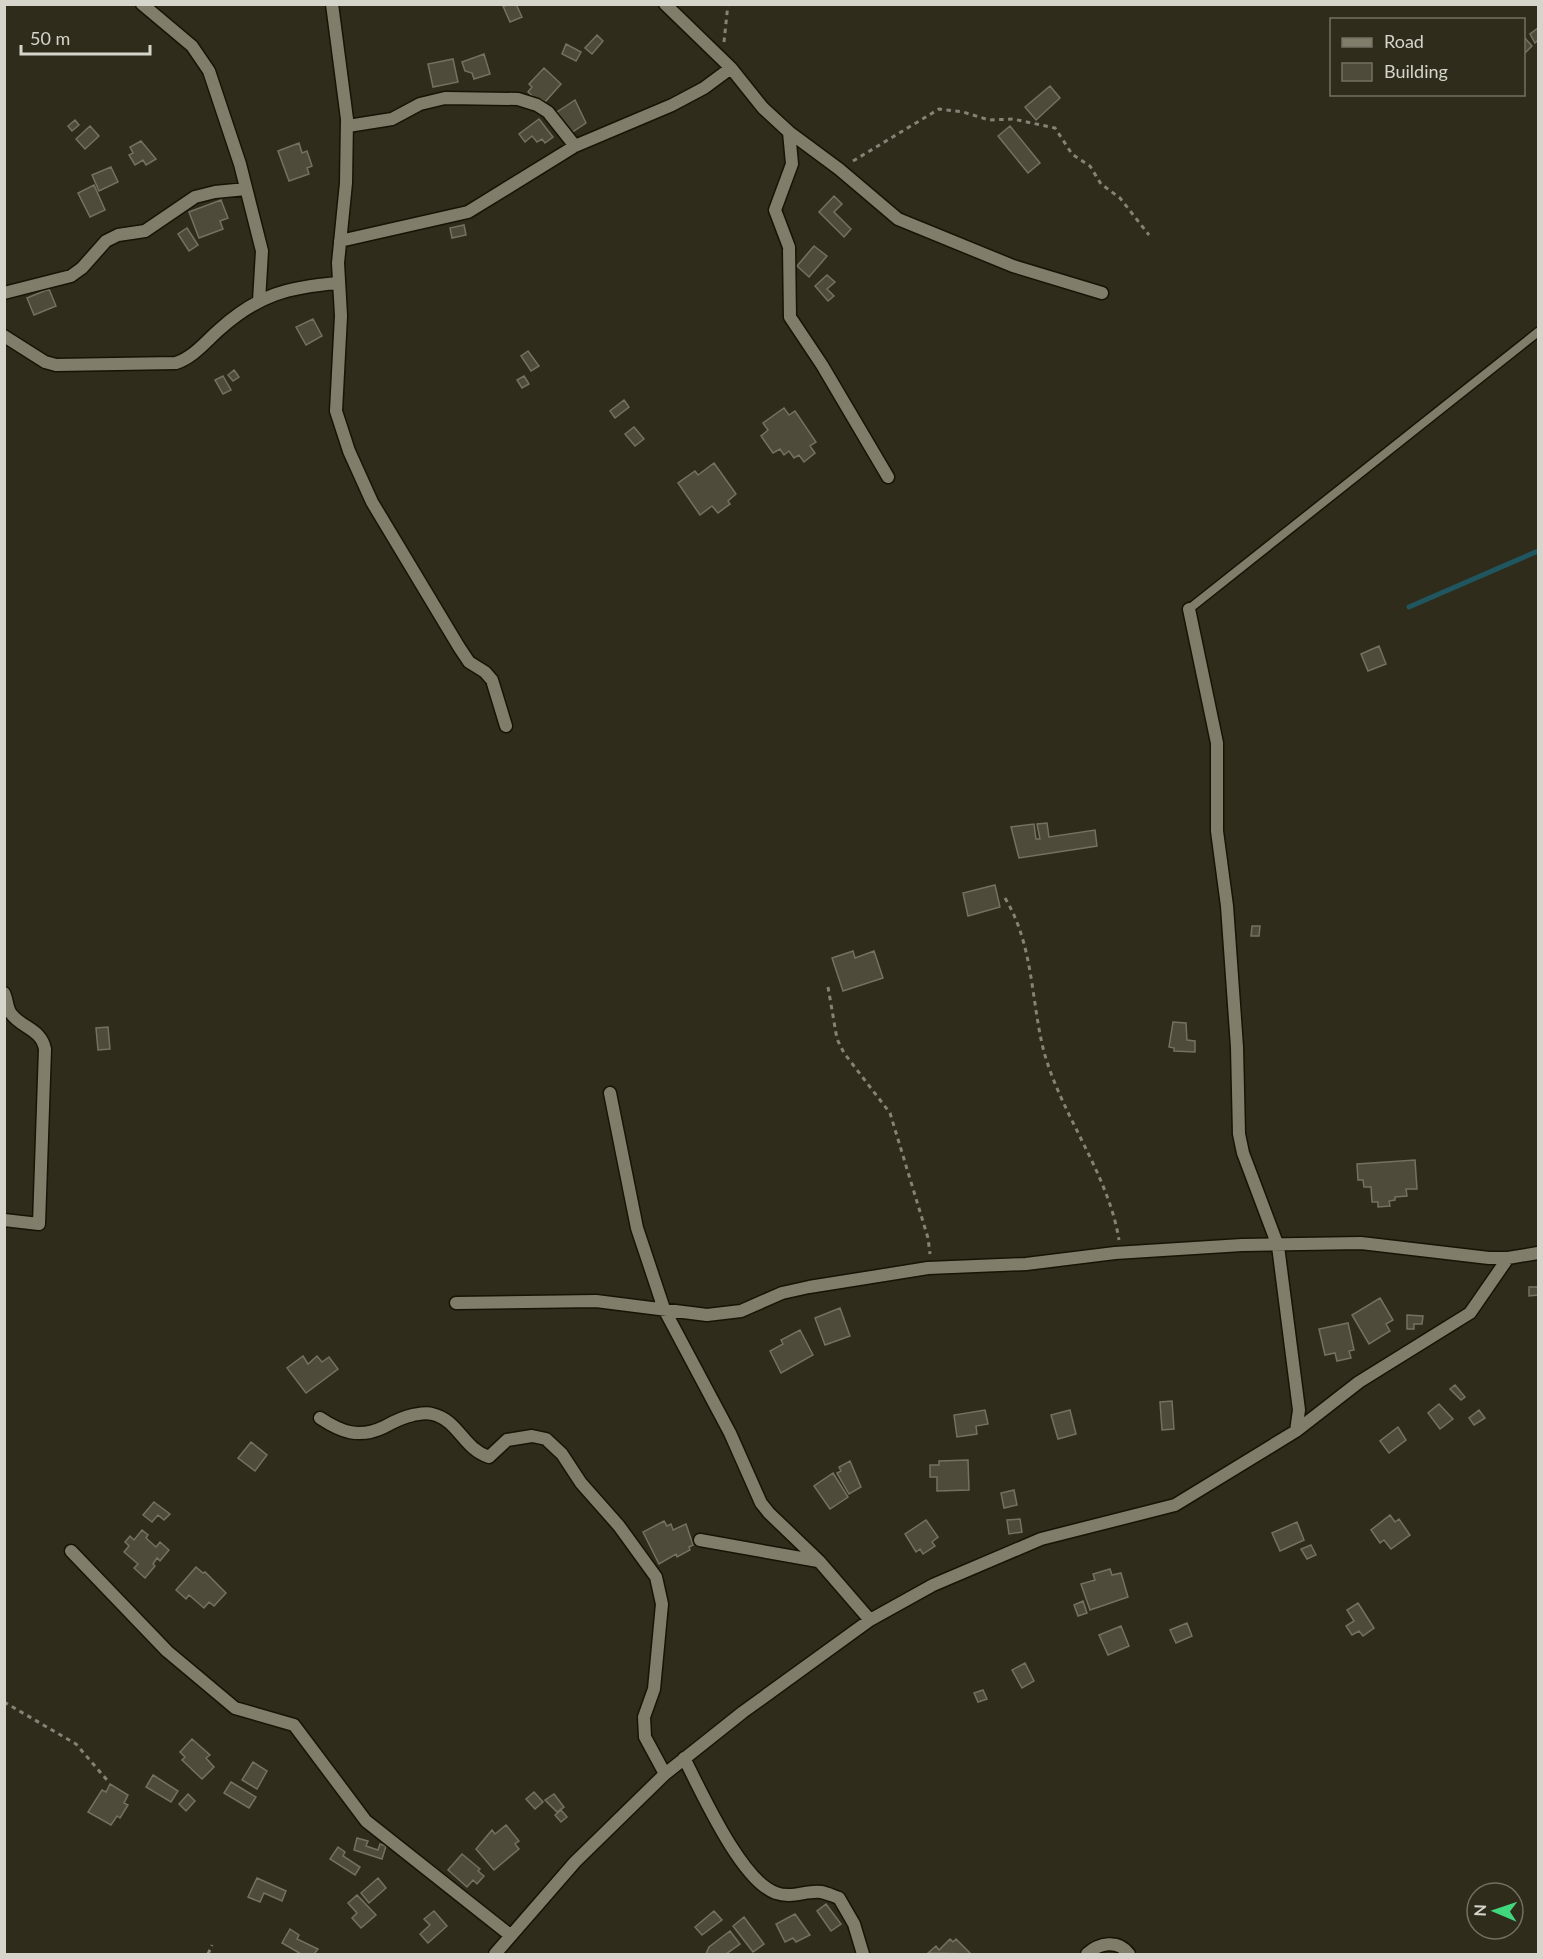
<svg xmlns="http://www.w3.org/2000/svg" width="1543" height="1959" font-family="Lato,sans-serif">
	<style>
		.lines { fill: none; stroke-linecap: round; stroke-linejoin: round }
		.stream { stroke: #20565f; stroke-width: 5 }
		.building { fill: #4e4b3a; stroke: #757160; stroke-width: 1.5 }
		.service-casing { stroke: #171406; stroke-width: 11 }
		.minor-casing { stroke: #171406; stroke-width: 15 }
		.path { stroke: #858376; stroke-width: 3; stroke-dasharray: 4.5 4.5; stroke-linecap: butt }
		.service { stroke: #817d6b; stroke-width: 8 }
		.minor { stroke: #817d6b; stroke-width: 12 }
	</style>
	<rect width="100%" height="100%" fill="#2f2c1c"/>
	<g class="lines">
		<path class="stream" d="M1409 607 1538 551"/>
	</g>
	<path class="building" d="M516 4 522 17 510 22 503 6Z
		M1538 28V40L1535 43 1530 34Z
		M597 35 603 41 592 54 585 48Z
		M1524 37 1532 46 1525 53 1524 51Z
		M566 44 581 52 576 61 562 54Z
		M484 54 490 74 474 79 472 73 465 71 462 62Z
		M453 59 458 82 433 87 428 64Z
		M544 68 561 84 545 102 541 99 539 102 528 92 532 87 529 84Z
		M1050 86 1060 98 1036 120 1025 107Z
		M575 100 586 123 571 133 557 112Z
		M539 119 553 137 545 143 542 139 537 142 532 136 525 142 519 134Z
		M75 120 79 125 72 131 68 126Z
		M90 126 99 136 85 149 76 139Z
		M1010 126 1040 163 1028 173 998 136Z
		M141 141 156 159 146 165 143 160 135 165 129 155 133 153 130 147Z
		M299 143 302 153 307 151 312 166 307 168 309 174 289 181 278 151Z
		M111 167 118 182 99 191 92 175Z
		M94 185 105 210 90 217 78 193Z
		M834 196 842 204 834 212 851 229 844 237 819 212Z
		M221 200 228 218 220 221 223 229 199 238 189 212Z
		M464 225 466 235 452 238 450 228Z
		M187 228 198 245 189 251 178 234Z
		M814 246 827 256 809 277 797 266Z
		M827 275 835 282 827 289 834 296 828 301 815 286Z
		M49 289 56 306 34 315 27 298Z
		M313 319 322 336 306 345 296 327Z
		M528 351 539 366 531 371 521 356Z
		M234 370 239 377 233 381 228 375Z
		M223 376 231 390 223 394 215 380Z
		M524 376 529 384 522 388 517 380Z
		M624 400 629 407 615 418 610 411Z
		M784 408 789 415 795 411 816 442 810 446 815 453 804 462 799 455 794 458 789 451 784 455 780 449 773 453 761 436 768 430 763 423Z
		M634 427 644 439 635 446 625 434Z
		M714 463 736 494 728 501 730 504 718 513 712 506 700 515 678 483 695 471 698 475Z
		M1379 646 1386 664 1368 671 1361 654Z
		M1047 823 1049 837 1095 830 1097 846 1019 858 1011 827 1034 824 1036 839H1040L1037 824Z
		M995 885 1000 907 968 916 963 893Z
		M1252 926H1260L1259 936H1251Z
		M853 951 855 958 874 951 883 978 843 991 832 958Z
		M1173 1022 1186 1023 1187 1040 1195 1041V1052L1174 1051V1048L1169 1047Z
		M108 1027 110 1049 98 1050 96 1028Z
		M1415 1160 1417 1189H1406L1407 1196 1395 1197V1200L1389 1201 1390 1206 1378 1207V1202H1372L1371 1187H1364L1363 1180H1358L1357 1164Z
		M1529 1287H1538V1295L1529 1296Z
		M1380 1298 1393 1320 1386 1324 1390 1331 1369 1344 1352 1315Z
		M840 1308 850 1336 825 1345 815 1318Z
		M1407 1315 1423 1316 1422 1324H1414V1329H1407Z
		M1348 1323 1354 1350 1349 1351 1351 1358 1337 1361 1335 1353 1325 1355 1319 1329Z
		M800 1330 813 1355 781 1373 770 1351 783 1344 781 1340Z
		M303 1356 308 1364 317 1356 322 1362 329 1357 338 1369 306 1393 287 1368Z
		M1455 1385 1465 1397 1461 1400 1450 1389Z
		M1172 1401 1174 1429 1162 1430 1160 1402Z
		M1439 1404 1453 1419 1440 1429 1428 1413Z
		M985 1410 988 1424 976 1426 977 1434 957 1437 954 1415Z
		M1070 1410 1076 1434 1058 1439 1051 1415Z
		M1479 1410 1485 1418 1474 1425 1469 1418Z
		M1398 1427 1406 1440 1389 1453 1380 1441Z
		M251 1442 267 1455 255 1471 238 1458Z
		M968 1460 969 1490 937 1491V1477H930V1465H939V1461Z
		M850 1461 861 1487 849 1494 837 1473 841 1471 839 1467Z
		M833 1473 848 1497 830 1509 814 1486Z
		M1014 1490 1017 1505 1004 1508 1001 1493Z
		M154 1502 170 1514 164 1520 158 1515 152 1522 143 1515Z
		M1390 1515 1395 1522 1399 1519 1410 1535 1391 1549 1384 1540 1380 1543 1371 1530Z
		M1020 1519 1022 1532 1009 1534 1007 1520Z
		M926 1520 938 1537 932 1542 935 1546 923 1554 920 1549 916 1552 905 1534Z
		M664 1521 667 1526 671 1524 673 1530 686 1524 693 1545 689 1547 690 1550 677 1557 676 1554 659 1564 643 1532Z
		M1297 1522 1304 1540 1280 1551 1272 1533Z
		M142 1530 148 1535 146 1538 156 1547 160 1542 169 1550 160 1561 157 1558 153 1564 155 1566 145 1578 134 1568 138 1564 124 1552 129 1546 125 1542 130 1536 134 1540Z
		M1311 1545 1316 1555 1307 1559 1301 1549Z
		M196 1567 203 1573 205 1572 226 1593 214 1606 209 1602 204 1608 189 1595 186 1599 176 1590Z
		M1110 1569 1112 1575 1121 1573 1128 1597 1090 1610 1081 1584 1095 1580 1093 1574Z
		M1083 1601 1087 1613 1078 1616 1074 1605Z
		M1358 1603 1374 1628 1363 1636 1359 1631 1352 1635 1346 1626 1354 1621 1347 1610Z
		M1187 1623 1192 1636 1176 1643 1170 1630Z
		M1121 1626 1129 1646 1108 1655 1099 1635Z
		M1025 1663 1034 1681 1022 1688 1012 1670Z
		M983 1690 987 1699 978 1702 974 1693Z
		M192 1739 210 1755 206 1758 214 1767 202 1779 182 1760 185 1757 180 1752Z
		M253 1762 267 1771 257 1789 242 1780Z
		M153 1775 178 1791 171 1802 146 1787Z
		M231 1782 256 1797 249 1808 224 1793Z
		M110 1784 128 1795 124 1803 128 1805 120 1818 117 1816 111 1825 88 1812 102 1790 106 1792Z
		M534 1792 543 1802 535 1809 526 1799Z
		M188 1794 195 1801 186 1811 179 1804Z
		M554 1794 564 1807 557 1812 545 1800Z
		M561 1810 567 1817 561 1822 555 1815Z
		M506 1825 519 1841 515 1844 519 1849 494 1870 476 1849 492 1830 495 1834Z
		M357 1838 368 1841 366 1846 378 1850 380 1844 386 1846 382 1859 354 1850Z
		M338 1847 345 1852 343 1856 360 1867 355 1875 330 1859Z
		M462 1854 480 1869 478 1871 484 1876 477 1884 473 1880 467 1887 448 1870Z
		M257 1878 286 1891 282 1901 264 1893 260 1902 248 1897Z
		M378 1878 386 1888 369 1903 361 1893Z
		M357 1895 376 1915 361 1928 352 1918 357 1913 348 1903Z
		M826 1904 841 1924 831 1931 817 1911Z
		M434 1911 447 1926 428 1943 420 1934 430 1925 424 1919Z
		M714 1911 722 1920 702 1935 695 1927Z
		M795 1914 810 1935 796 1942 793 1938 785 1942 776 1924Z
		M744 1917 764 1944 753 1952 733 1926Z
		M290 1929 299 1935 297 1939 318 1949 314 1954H301L282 1943Z
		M730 1931 740 1944 726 1954H706L709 1947Z
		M950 1939 953 1942 956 1939 971 1954 928 1953 936 1946 939 1950Z"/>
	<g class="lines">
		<g class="service-casing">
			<path id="service" d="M1189 609 1538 332"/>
		</g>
		<g class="minor-casing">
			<path id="minor" d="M142 4 192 46 209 71 240 164 262 251 259 301
				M332 4 347 119 346 183 338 263 341 316 336 411 349 451 372 502 459 647 469 662 485 672 492 680 506 726
				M665 4 731 68 763 108 789 132 839 169 898 219 1013 266 1102 293
				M348 126 392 119 420 104 445 98 518 99 537 105 548 112 575 146
				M789 132 792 164 775 210 789 247 790 317 822 365 888 477
				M340 241 468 212 575 146 672 105 704 88 731 68
				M4 293 71 276 82 268 106 241 118 235 145 231 195 197 215 192 246 189
				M4 336 45 362 56 365 176 363C194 357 206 341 220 329 258 295 288 287 338 283
				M1189 609 1217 743V831L1227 906 1237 1047 1239 1134 1243 1153 1278 1246 1299 1410 1296 1431
				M4 993C7 999 7 1007 10 1012 20 1028 41 1028 45 1049L39 1224 4 1220
				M610 1093 637 1228 664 1309 730 1433 761 1503 769 1513 819 1561 870 1620
				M456 1303 596 1301 707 1315 741 1311 782 1293 809 1287 928 1268 1026 1264 1115 1253 1242 1245 1361 1243 1489 1258H1508L1538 1253
				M320 1418C341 1432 359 1439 384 1427 393 1422 403 1417 413 1415 419 1414 426 1412 432 1414 459 1420 462 1448 489 1457L507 1440 532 1436 546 1439 562 1454 581 1483 619 1526 656 1577 662 1604 654 1689 644 1717 645 1737 665 1774
				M700 1540 818 1561
				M71 1551 167 1651 235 1708 294 1725 366 1821 510 1935
				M684 1758C701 1791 741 1881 776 1893 792 1899 806 1890 821 1892 827 1893 833 1896 839 1898L854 1924 863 1954
				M495 1954 575 1862 665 1774 743 1712 870 1620 933 1585 1041 1539 1175 1505 1296 1431 1359 1382 1470 1313 1508 1258
				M1087 1954C1099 1943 1118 1939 1129 1954"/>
		</g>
		<path class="path" d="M724 42 728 4
			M853 161 939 109 963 112 989 120 1013 119 1055 128 1072 154 1090 166 1101 184 1120 198 1149 235
			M1005 898C1033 944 1031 998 1043 1048 1060 1114 1108 1172 1119 1240
			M828 987 837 1039 844 1053 890 1113 928 1238 930 1254
			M4 1702 76 1744 107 1780
			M208 1954 212 1945"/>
		<use href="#service" class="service"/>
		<use href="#minor" class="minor"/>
	</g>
	<rect width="1543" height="1959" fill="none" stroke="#d6d5cb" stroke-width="12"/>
	<rect x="1330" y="18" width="195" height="78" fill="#2f2c1c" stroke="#727062" stroke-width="1.5"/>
	<rect x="1342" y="38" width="30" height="9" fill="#817d6b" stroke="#727062" stroke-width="1.5"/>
	<text x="1384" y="48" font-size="18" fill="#d6d5cb">Road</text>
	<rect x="1342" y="63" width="30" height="18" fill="#4e4b3a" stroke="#727062" stroke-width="1.5"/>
	<text x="1384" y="78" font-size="18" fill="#d6d5cb">Building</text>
	<g transform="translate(1495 1911) rotate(272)"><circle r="28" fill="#2f2c1c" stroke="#727062" stroke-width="1.5"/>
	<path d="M0-4.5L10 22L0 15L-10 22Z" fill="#41d77c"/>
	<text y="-9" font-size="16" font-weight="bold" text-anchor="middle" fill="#d6d5cb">N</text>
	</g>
	<path d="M21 45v9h129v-9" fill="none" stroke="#d6d5cb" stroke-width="3"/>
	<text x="30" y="45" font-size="18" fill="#d6d5cb" stroke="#2f2c1c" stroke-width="4.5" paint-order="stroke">50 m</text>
</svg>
